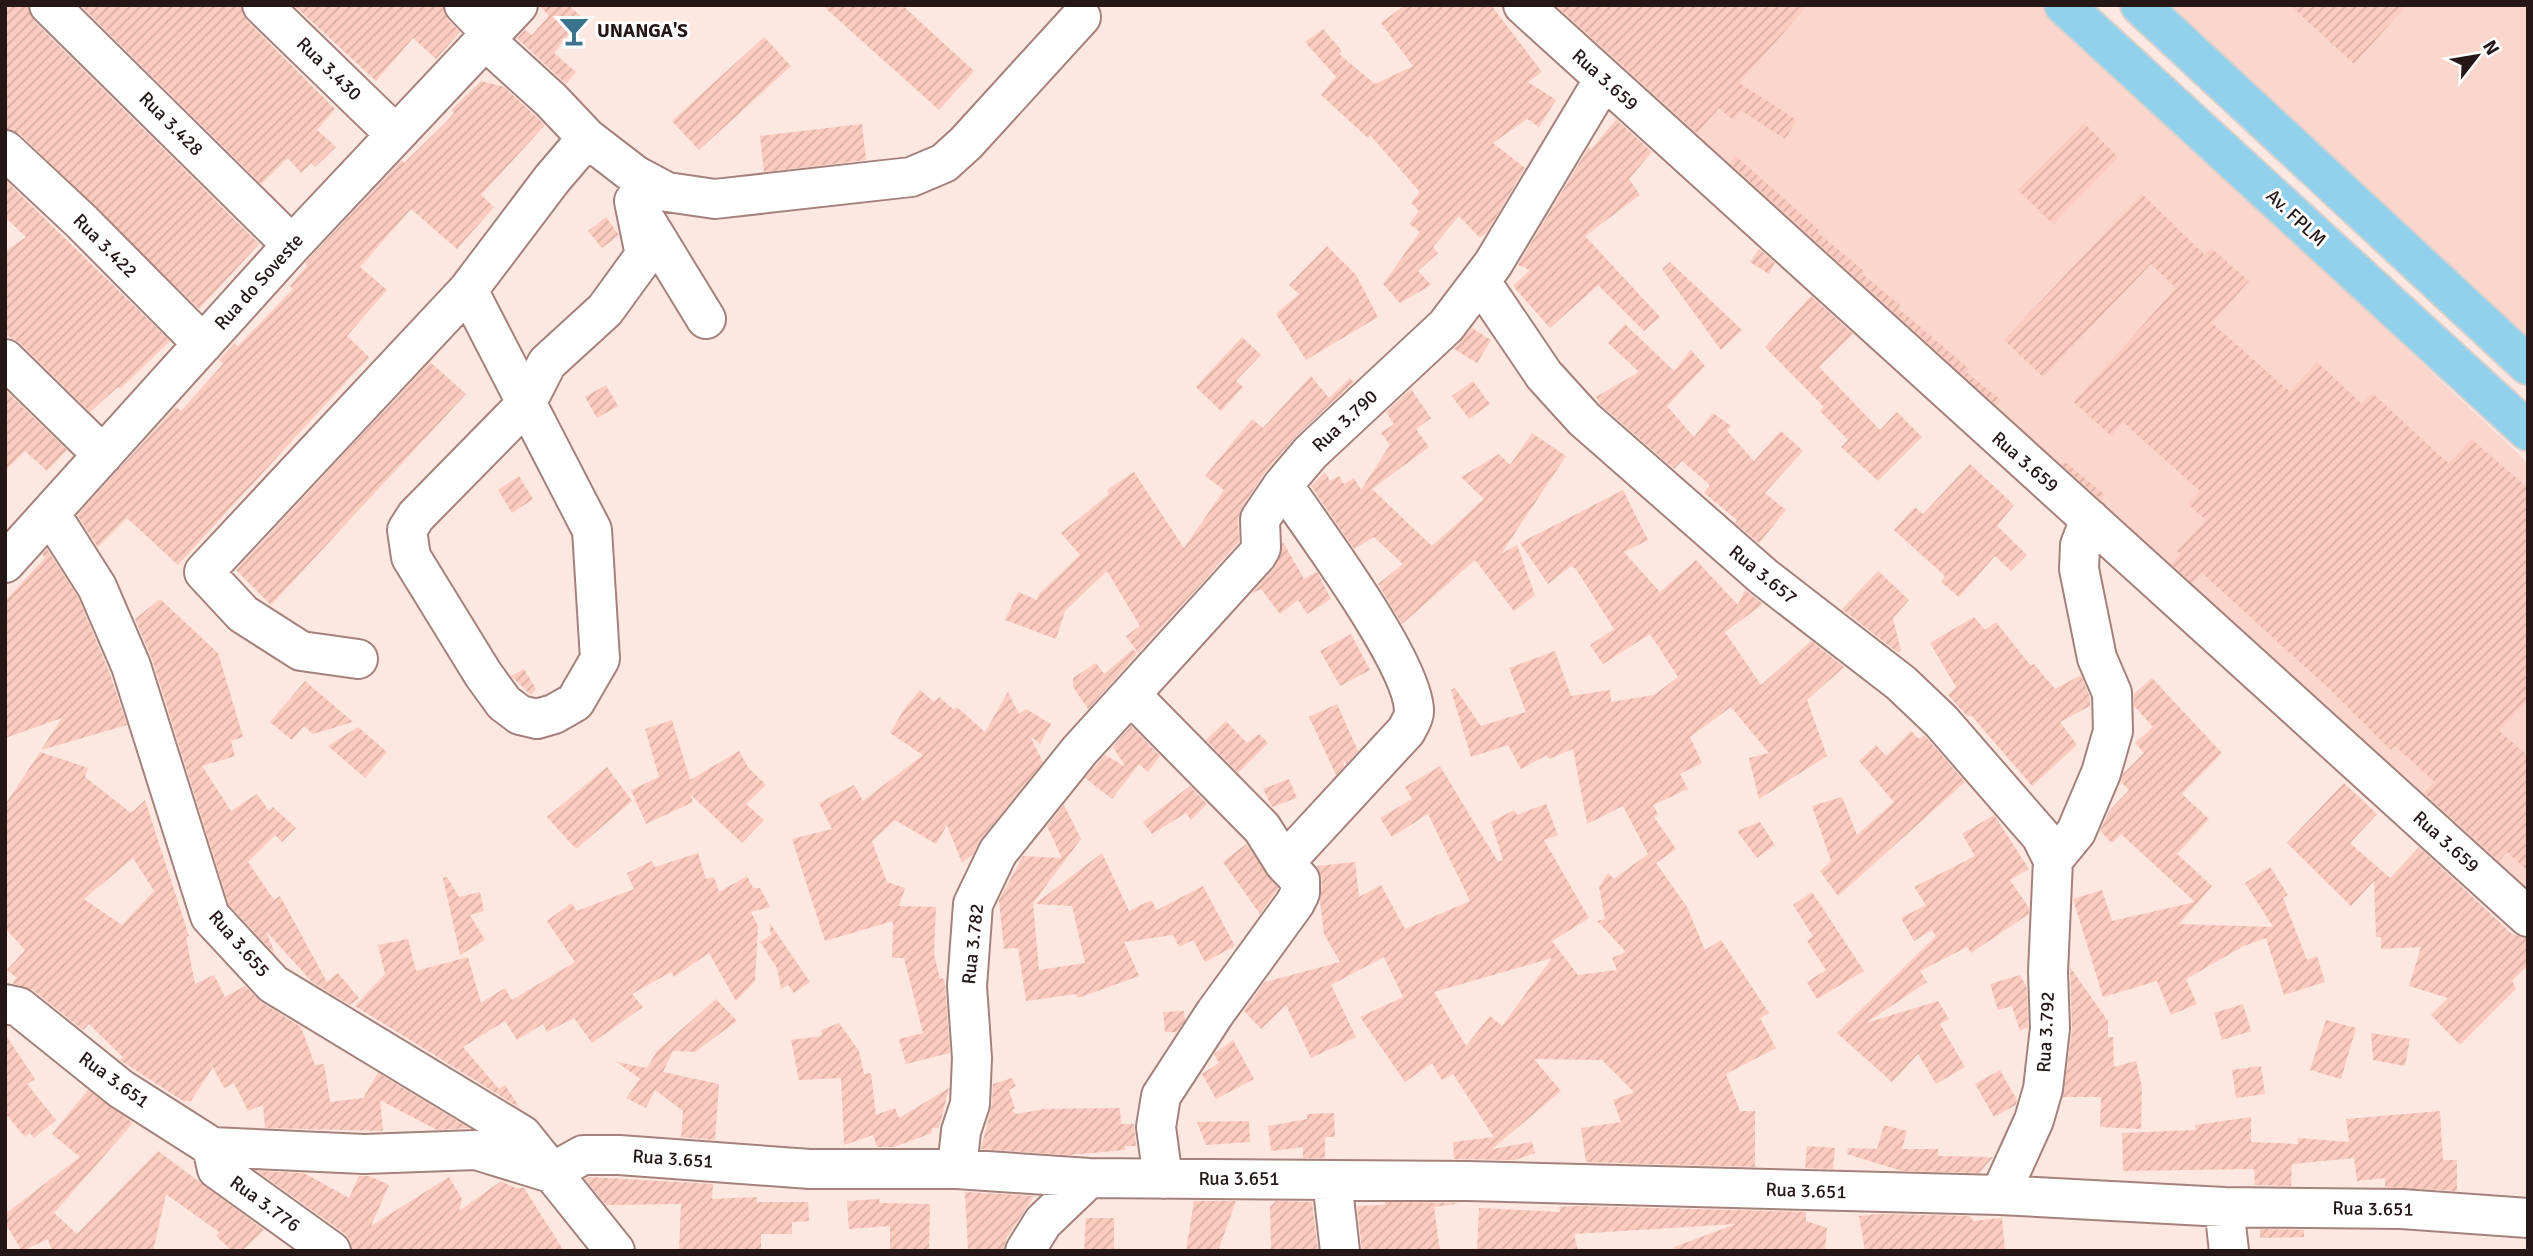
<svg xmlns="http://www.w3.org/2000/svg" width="2533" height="1256" font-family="Signika,sans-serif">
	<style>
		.built { fill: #fad6cd }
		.building { fill: url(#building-hatch); fill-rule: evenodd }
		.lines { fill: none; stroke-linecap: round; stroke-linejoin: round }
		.minor-casing { stroke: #a4827b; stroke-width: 42 }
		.major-casing { stroke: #d3d1d0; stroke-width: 42 }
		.minor { stroke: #fff; stroke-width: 38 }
		.major { stroke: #91d1eb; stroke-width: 38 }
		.labels { text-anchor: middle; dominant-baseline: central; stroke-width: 6; stroke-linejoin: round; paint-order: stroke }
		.poi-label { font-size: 19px; font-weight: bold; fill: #241715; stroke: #fff; text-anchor: start }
		.street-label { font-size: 19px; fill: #241715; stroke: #fff }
	</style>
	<defs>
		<pattern id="building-hatch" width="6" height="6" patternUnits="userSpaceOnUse" patternTransform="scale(1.75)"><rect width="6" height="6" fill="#fdcbbf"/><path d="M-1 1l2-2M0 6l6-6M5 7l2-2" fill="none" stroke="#d9aea3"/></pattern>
	</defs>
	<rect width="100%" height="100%" fill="#fde7e1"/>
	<path class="built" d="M1554 5H2043L2528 463V925Z
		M2167 5H2528V337Z"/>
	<path class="building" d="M5 5H28L34 21 259 244 199 309 20 134 5 129Z
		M80 5H241L247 21 335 109 317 130 336 147 315 167 311 163 301 173 288 158 261 184Z
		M294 5H443L448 20 460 32 436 59 413 38 376 81Z
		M539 5H568L582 17 554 53 576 72 566 84 517 38 525 30 532 35 549 16Z
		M822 5H902L974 71 939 110Z
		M1405 5H1491L1542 72 1528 82 1556 100 1539 127 1527 119 1493 143 1525 168 1487 232 1480 238 1459 216 1433 247 1438 253 1418 271 1431 285 1400 303 1383 284 1420 232 1409 224 1419 211 1411 203 1420 192 1370 135 1368 138 1321 95 1336 77 1305 42 1323 29 1342 51 1339 54 1375 84 1413 66 1381 23Z
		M1556 5H1808L1739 83 1797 120 1785 139 1742 111 1733 120 1719 108 1697 133Z
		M2290 5H2407L2354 64Z
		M764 37 791 66 699 150 672 121Z
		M481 81 504 87 545 125 481 195 494 207 457 249 411 209 360 267 387 290 347 336 369 357 178 565 127 518 98 547 77 515 176 407 181 411 223 364 219 360 235 343 238 346 293 289 290 286 307 266 305 263 308 260 402 160 404 163 446 122 454 113 451 110Z
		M1609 113 1652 152 1629 179 1640 195 1585 236 1660 317 1644 331 1598 285 1550 328 1513 286 1530 270 1518 265 1589 147 1591 149 1616 120Z
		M2084 123 2118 157 2053 224 2018 190Z
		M862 124 866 160 764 172 760 136Z
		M1736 156 1819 230 1817 232 1864 271 1862 274 1900 305 1898 308 1968 368 1966 372 2001 400 1997 406 1730 163Z
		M5 180 170 341 120 389 118 387 90 412 20 343 5 334V252L26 237 5 217Z
		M2142 194 2205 255 2211 248 2249 281 2212 323 2290 392 2317 362 2362 404 2372 393 2449 464 2471 439 2528 488V700L2499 731 2528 756V871L2507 852 2499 861 2424 793 2435 782 2395 746 2391 750 2324 684 2202 573 2192 583 2171 564 2181 554 2177 551 2206 520 2188 504 2200 491 2123 422 2111 436 2074 402 2176 288 2151 264 2043 377 2004 340Z
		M606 217 619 235 602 248 588 231Z
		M1327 246 1356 275 1378 317 1306 360 1276 314 1299 294 1289 285Z
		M1759 249 1775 263 1769 274 1750 262Z
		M1670 262 1742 330 1721 350 1662 269Z
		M1811 296 1853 334 1819 367 1880 430 1897 412 1922 437 1878 481 1841 447 1848 440 1820 411 1824 407 1765 347Z
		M1625 324 1674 371 1691 350 1705 366 1667 406 1694 437 1713 413 1731 426 1727 431 1754 461 1781 431 1803 451 1765 493 1786 510 1759 543 1735 523 1737 520 1704 493 1710 485 1682 461 1674 469 1600 404 1596 397 1639 372 1608 343Z
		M1472 328 1491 340 1477 363 1454 349Z
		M1242 337 1261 355 1236 381 1243 387 1221 411 1196 387Z
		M430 362 466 394 271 605 236 570Z
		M1311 376 1329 398 1350 378 1354 382 1296 436 1266 471 1242 507 1238 520 1239 542 1138 653 1126 636 1140 626 1107 571 1065 611 1056 639 1005 620 1018 592 1037 600 1039 594 1080 555 1061 533 1109 494 1107 490 1134 472 1184 548 1224 490 1205 476 1252 419 1263 428Z
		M1473 381 1490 404 1469 419 1452 396Z
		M606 385 618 406 597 418 585 397Z
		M1411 389 1431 418 1416 429 1429 447 1372 489 1432 546 1484 499 1461 477 1499 454 1510 465 1532 433 1566 456 1501 554 1517 545 1535 595 1514 611 1475 560 1402 624 1378 584 1403 564 1374 537 1354 549 1311 486 1325 472 1330 481 1339 476 1344 484 1354 478 1361 490 1390 445 1381 433 1394 424 1386 412Z
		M5 390 67 450 47 471 25 451 5 471Z
		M2065 462 2105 495 2101 500 2062 465Z
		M1970 464 2014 505 1997 526 2027 555 2011 571 1995 556 1959 597 1941 582 1945 576 1894 530 1915 507 1923 514Z
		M519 476 533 499 512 513 498 490Z
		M1623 490 1648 540 1624 552 1660 592 1696 560 1738 605 1745 590 1763 604 1725 632 1761 685 1811 641 1844 667 1807 700 1827 756 1759 799 1749 758 1769 753 1731 707 1690 737 1702 763 1680 774 1688 789 1653 805 1658 814 1654 817 1676 849 1656 863 1687 907 1705 950 1721 940 1769 1013 1760 1018 1776 1048 1726 1074 1740 1111H1755V1166L1758 1167 1586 1162 1581 1128 1621 1122 1613 1100 1634 1092 1602 1060 1534 1059 1561 1091 1492 1149 1532 1142 1535 1153 1515 1160 1454 1159 1453 1142 1494 1137 1453 1074 1442 1080 1432 1063 1405 1082 1360 1017 1403 997 1384 957 1331 985 1356 1037 1311 1058 1286 1005 1261 1029 1244 1011 1265 982 1340 962 1324 934 1320 901 1322 880 1317 866 1355 862 1359 897 1381 885 1405 929 1470 901 1428 814 1392 837 1380 818 1412 799 1405 787 1440 766 1498 862 1503 860 1491 822 1514 810 1517 815 1546 804 1558 835 1544 840 1589 918 1552 941 1578 975 1617 970 1612 958 1626 952 1597 921 1605 919 1599 887 1608 873 1614 879 1648 854 1623 806 1587 824 1573 749 1549 759 1547 755 1521 769 1508 745 1471 757 1451 690 1455 688 1481 726 1526 712 1509 668 1555 651 1571 696 1610 690 1611 702 1654 695 1678 677 1650 634 1603 664 1590 645 1614 629 1576 569 1571 566 1548 584 1520 543ZM1552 958 1502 1026 1490 1016 1466 1046 1434 992Z
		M1283 542 1304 579 1317 572 1331 599 1307 614 1298 600 1280 614 1261 589 1251 594 1276 566Z
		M47 549 78 597 110 674 127 725 41 750 62 718 5 738V601L45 558 42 554Z
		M1878 571 1909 600 1893 618 1901 651 1897 652 1842 609Z
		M160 599 218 653 243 737 231 741 235 756 202 766 231 811 257 794 269 811 273 807 296 828 282 842 275 835 248 862 274 900 280 896 327 982 338 973 359 998 350 1005 312 982 266 931 275 954 229 905 152 659 135 619Z
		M1974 617 1985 630 1996 622 2031 666 2034 664 2055 689 2081 675 2090 698V706L2060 722 2077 745 2032 786 1971 715 1968 717 1948 695 1956 687 1930 643Z
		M1351 634 1370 670 1340 686 1320 651Z
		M1133 649 1137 654 1088 709 1073 687V678L1096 663 1104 674Z
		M524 669 536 689 531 695 511 676Z
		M2152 678 2222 753 2182 794 2209 819 2177 854 2212 886 2179 924 2273 927 2245 883 2270 867 2288 895 2283 898 2307 960 2317 956 2325 982 2284 995 2266 938 2244 946 2186 979 2197 1004 2171 1015 2157 981 2103 997 2073 899 2102 890 2112 921 2195 902 2121 834 2112 843 2100 831 2109 811 2129 790 2121 782 2123 774 2144 753 2135 743 2153 727 2134 706V694Z
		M305 681 353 722 313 734 304 726 292 740 270 722Z
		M920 690 934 702 939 697 954 710 957 707 985 732 1008 692 1019 714 1026 709 1051 724 1040 744 1030 736 1043 762 981 839 973 854 962 863 947 825 936 844 895 820 872 841 887 882 905 888 899 906 936 907 934 954 940 979 943 978 945 985 950 1053 906 1064 899 1039 923 1033 904 958H892L893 921 825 941 792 839 832 829 819 803 854 785 863 801 923 755 890 733 905 708Z
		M1337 704 1358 751 1346 764 1343 760 1344 766 1336 775 1309 717Z
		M672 720 690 780 739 751 748 767 766 785 746 804 764 820 742 843 691 795 693 802 646 824 631 790 659 777 645 729Z
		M1226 721 1247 743 1259 734 1268 743 1238 773 1206 740Z
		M1131 726 1160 756 1148 772 1139 764 1112 799 1085 778 1105 755 1126 767 1113 747Z
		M358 727 387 752 365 778 328 746Z
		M1911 731 1919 739 1924 735 1965 782 1838 896 1820 871 1831 861 1812 806 1842 797 1857 835 1894 802 1859 761 1876 745 1886 756Z
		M40 752 88 768 85 777 131 813 145 800 189 936 186 937 195 984 214 975 225 997 245 986 261 1002 301 1027 315 1065 324 1064 330 1102 363 1098 378 1073 469 1128 437 1130 380 1100 383 1131 265 1128 263 1105 248 1111 234 1083 224 1088 213 1067 191 1101H183L120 1060 123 1057 89 1024 83 1030 33 990 12 983 17 978 7 970 25 950 5 928V805ZM133 858 154 891 122 925 84 899Z
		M607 767 632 801 576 849 547 817Z
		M1289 779 1297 798 1272 807 1263 789Z
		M2344 783 2377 814 2350 843 2390 878 2419 847 2512 934 2528 938V965L2512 981 2516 989 2460 1045 2431 1015 2448 998 2409 986 2421 947 2381 949V937H2376L2374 881 2351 906 2287 843Z
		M1190 786 1207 804 1191 820 1186 813 1152 834 1143 822Z
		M1064 805 1081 839 1033 903 1039 970 1085 963 1072 906 1035 904 1102 853 1129 911 1151 900 1157 910 1203 886 1235 946 1205 962 1193 940 1179 947 1173 935 1124 942 1139 976 1078 998 1076 994 1026 1001 1018 948 1004 949 999 900 1023 856 1062 858 1047 826Z
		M1994 815 2029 869 2010 880 2029 908V914L1971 953 1967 947 1920 971 1927 982 1866 1023 1938 1001 1949 1019 1940 1024 1965 1067 1936 1084 1918 1054 1892 1082 1837 1033 1936 936 1932 930 1914 941 1901 918 1926 905 1914 887 1975 856 1962 834Z
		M1760 822 1775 845 1757 858 1737 831Z
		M1246 844 1278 888 1260 914 1223 862Z
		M698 853 706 879 714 877 719 892 747 876 753 888H760L770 907 751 912 758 926 755 981 736 1001 709 953 674 977 671 972 632 994 643 1007 592 1043 574 1018 547 1032 543 1024 517 1040 505 1021 463 1047 499 1089 505 1085 520 1108 355 1006 385 974 378 945 408 939 416 971 468 957 481 1003 505 988 512 1000 575 962 547 921 571 903 577 911 634 889 627 873 652 861 655 867Z
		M447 877 459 897 480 892 484 911 470 915 485 940 460 955 443 878Z
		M1812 892 1864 971 1817 999 1807 982 1826 970 1807 941 1813 936 1793 905Z
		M769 922 810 982 794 993 788 985 781 989 777 968 760 942 771 935Z
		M2070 967 2108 1021V1037H2113L2114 1067 2136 1061 2142 1088 2141 1129 2100 1127 2101 1097H2063L2072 1030Z
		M2020 975 2027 988 2028 1027 2020 1031 2012 1006 1998 1010 1990 984Z
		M716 999 737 1021 695 1052 673 1051 663 1072 719 1084 715 1140 681 1137 683 1111 655 1090 646 1108 626 1098 640 1079 617 1062 647 1068 657 1051Z
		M2243 1004 2251 1031 2222 1040 2214 1013Z
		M1184 1011 1185 1020 1177 1032H1165L1163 1012Z
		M2326 1020 2356 1028 2341 1079 2310 1070Z
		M839 1023 859 1051 864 1074 871 1073 876 1115 895 1108 899 1118 949 1088 939 1128H932V1133L894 1147H877L873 1135 844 1145 841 1078 799 1080 791 1040 822 1036 821 1030Z
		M2371 1033 2410 1039 2405 1066 2373 1060Z
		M5 1034 35 1079 27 1084 56 1120 34 1138 30 1133 25 1137 5 1113Z
		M1233 1040 1254 1079 1216 1099 1202 1074 1219 1063 1214 1054Z
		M2261 1066 2265 1094 2236 1098 2232 1070Z
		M2000 1070 2017 1100 2016 1105 1994 1117 1975 1084Z
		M1012 1078 1016 1086 1009 1090 1015 1109 1012 1110 1016 1114 1044 1109 1120 1108 1121 1124H1134L1136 1146H1125V1150L1069 1155 981 1149 992 1105 993 1084Z
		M88 1090 133 1123 54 1213 77 1234 158 1151 264 1230 242 1251H232L216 1236 219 1232 166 1194 153 1251H52L48 1239 22 1251 5 1223V1214L80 1157 52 1134Z
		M2440 1111 2443 1160H2457V1191L2385 1187V1178L2357 1181 2354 1158 2292 1164 2291 1186 2255 1185 2254 1169 2123 1171 2122 1133 2196 1130 2195 1125 2251 1117V1142L2298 1144V1138L2349 1142 2346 1119Z
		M1334 1113 1335 1137H1325V1158H1303V1147L1271 1151 1268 1126 1307 1119V1114Z
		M1249 1121 1250 1142 1206 1145 1197 1122Z
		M1884 1125 1907 1131 1902 1149H1938V1156L1993 1157 1979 1173 1902 1171 1847 1154 1848 1148 1877 1149Z
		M1807 1146 1835 1148 1833 1169 1805 1168Z
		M257 1171 304 1173 349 1198 359 1176H369L389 1185 371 1226 449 1177 462 1199 459 1211 501 1181 515 1188H524L564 1251H352L351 1241 344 1233Z
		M589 1177 713 1184 712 1199 757 1197V1202H808L809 1221 792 1222V1234H761V1251H679L681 1204 606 1205 585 1179Z
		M965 1192 1034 1196 1006 1239 1003 1251H968Z
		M879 1199 880 1203 930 1204 929 1251H890V1226L849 1229 847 1201Z
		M1194 1201H1236L1218 1251H1186Z
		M1276 1201 1312 1202 1318 1251H1271L1270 1207Z
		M1385 1202 1461 1203 1434 1207 1440 1251H1362L1357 1206 1385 1205Z
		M1579 1206 1806 1212V1221L1827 1228 1825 1251H1675L1674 1247 1736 1224 1574 1234 1578 1251H1477L1479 1208 1560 1212 1559 1207Z
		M1877 1214 1970 1216 1973 1221 2002 1218 2005 1251H1865L1859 1216Z
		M1086 1218H1114V1251H1084Z
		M2260 1229 2304 1230V1237L2260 1238Z"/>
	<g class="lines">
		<g class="minor-casing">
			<path id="minor" d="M49 5 292 245
				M262 5 395 134
				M464 5 492 34
				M1523 5 2528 917
				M587 138 635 175 667 192 715 199 911 177 944 163 966 143 1081 17
				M5 150 82 222 203 344
				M643 216 706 319
				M1481 282 1544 375 1584 419 1764 577 1901 683 1941 721 2041 836 2053 860 2048 972 2050 1028 2043 1089 2034 1120 2000 1195
				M468 290 592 530 600 659 575 702 554 714 537 719 520 715 504 703 483 674 411 557 407 530 416 516 526 404 547 363 605 310 645 255 634 201
				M5 359 103 455
				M50 513 97 587 131 666 210 916 273 984 522 1135 615 1251
				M5 563 292 245 518 5
				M358 659 301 651 243 614 204 572 468 290 552 179 587 138 551 100 486 41
				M1131 695 1262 828 1284 863
				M2053 860 2076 832 2101 773 2113 731 2112 693 2097 658 2079 569 2080 545 2090 519
				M5 1004 19 1007 121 1089 212 1147 364 1154 476 1150 551 1173 583 1155H619L810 1169H957L1089 1178 1468 1181 2000 1195 2224 1207 2402 1209 2528 1218
				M212 1147 217 1169 331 1251
				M957 1169 961 1131 970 1104 972 1058 967 986 973 904 998 852 1080 750 1257 555 1261 548 1260 519 1283 485 1311 452 1446 326 1493 264 1604 79
				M1163 1179 1156 1127 1161 1096 1215 1013 1295 903 1300 893V880L1284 863 1406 731C1409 725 1414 718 1414 712 1415 665 1313 529 1283 485
				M1332 1180 1340 1251
				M2224 1207 2229 1251
				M1025 1251 1043 1222 1089 1178"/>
		</g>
		<g class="major-casing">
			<path id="major" d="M2064 5 2528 431
				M2140 5 2528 365"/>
		</g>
		<use href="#minor" class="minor"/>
		<use href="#major" class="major"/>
	</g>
	<defs>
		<g id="bar-bare" transform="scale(2.415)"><path d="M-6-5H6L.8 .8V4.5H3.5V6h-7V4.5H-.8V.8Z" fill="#39748c" stroke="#fff" stroke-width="2.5" paint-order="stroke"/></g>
	</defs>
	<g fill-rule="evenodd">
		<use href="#bar-bare" x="574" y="31"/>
	</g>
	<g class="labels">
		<g class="poi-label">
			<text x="597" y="31">UNANGA'S</text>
		</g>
		<g class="street-label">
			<text transform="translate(329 69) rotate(44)">Rua 3.430</text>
			<text transform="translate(1605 80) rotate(42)">Rua 3.659</text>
			<text transform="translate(171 124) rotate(45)">Rua 3.428</text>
			<text transform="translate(2296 218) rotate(43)">Av. FPLM</text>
			<text transform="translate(105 246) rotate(45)">Rua 3.422</text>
			<text transform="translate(259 282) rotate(-48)">Rua do Soveste</text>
			<text transform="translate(1345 421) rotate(-43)">Rua 3.790</text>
			<text transform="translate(2025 462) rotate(41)">Rua 3.659</text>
			<text transform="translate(1763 575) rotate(39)">Rua 3.657</text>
			<text transform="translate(2446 842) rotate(42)">Rua 3.659</text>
			<text transform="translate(239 944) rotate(49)">Rua 3.655</text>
			<text transform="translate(973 944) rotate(-84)">Rua 3.782</text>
			<text transform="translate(2046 1032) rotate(-87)">Rua 3.792</text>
			<text transform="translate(114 1080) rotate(36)">Rua 3.651</text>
			<text transform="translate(673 1159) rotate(4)">Rua 3.651</text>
			<text x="1239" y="1179">Rua 3.651</text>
			<text transform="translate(1806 1191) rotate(2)">Rua 3.651</text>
			<text transform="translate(265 1204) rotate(36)">Rua 3.776</text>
			<text transform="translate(2373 1209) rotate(1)">Rua 3.651</text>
		</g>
	</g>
	<rect width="2533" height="1256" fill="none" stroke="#241715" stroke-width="14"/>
	<g transform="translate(2477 56) rotate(59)" stroke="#ffffff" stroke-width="5" paint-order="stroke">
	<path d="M0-5L12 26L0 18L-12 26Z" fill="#241715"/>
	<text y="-10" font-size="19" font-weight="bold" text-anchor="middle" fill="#241715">N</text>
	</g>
</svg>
